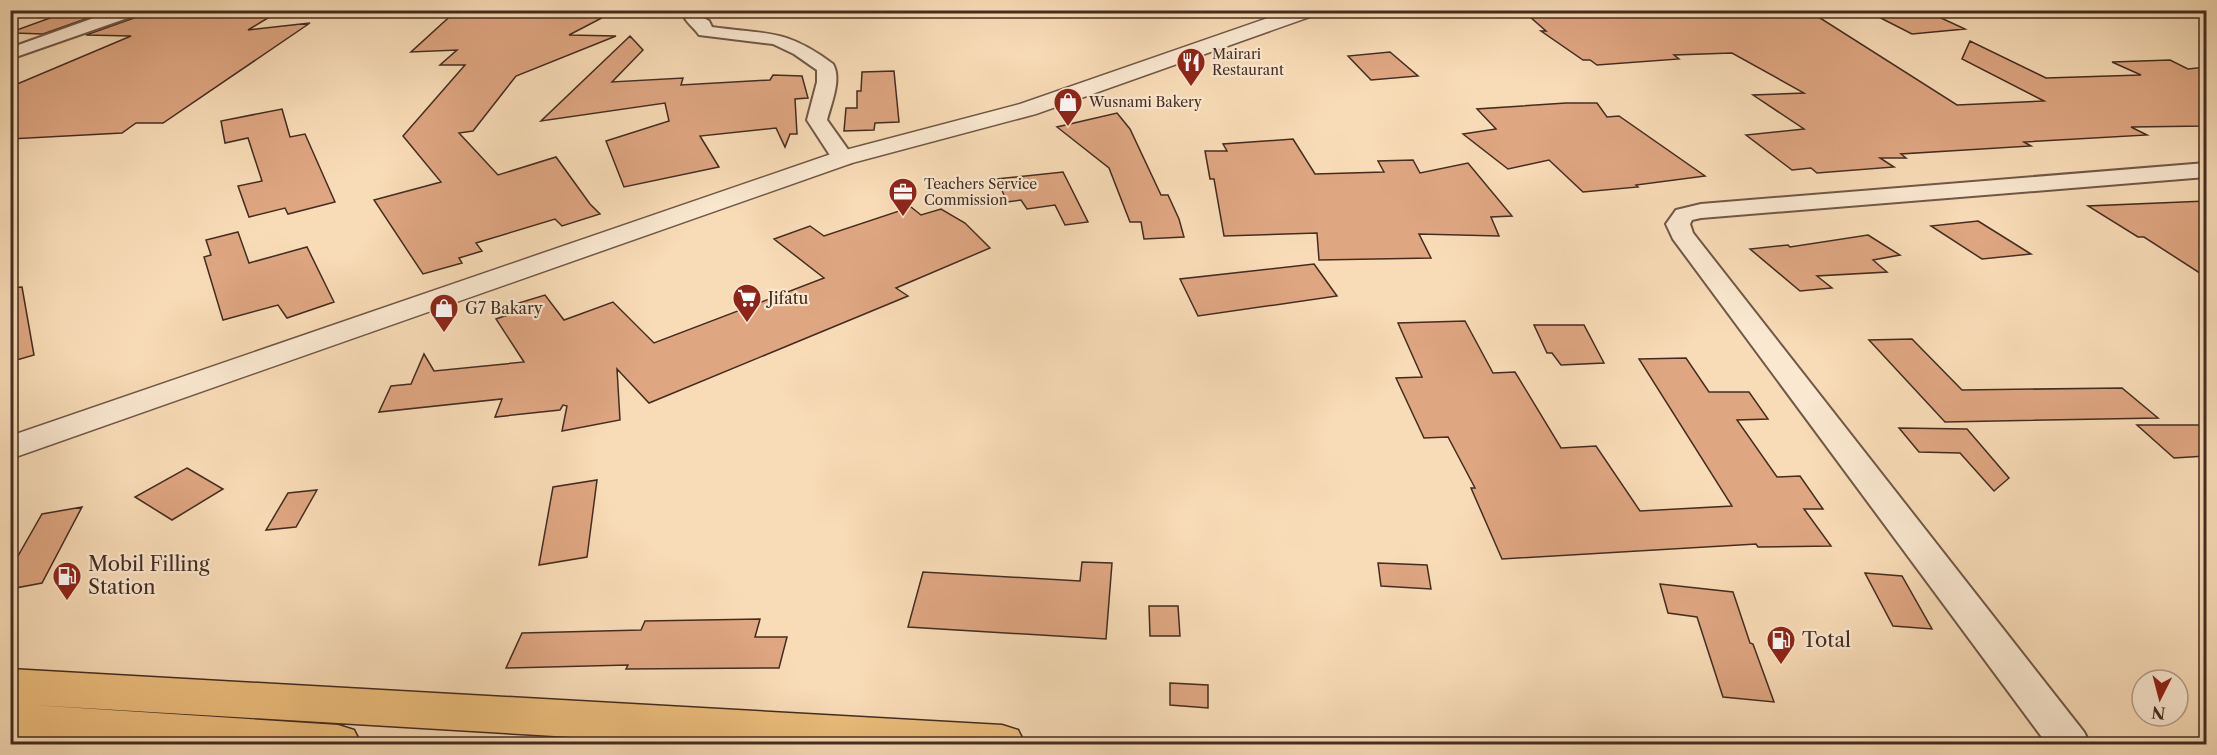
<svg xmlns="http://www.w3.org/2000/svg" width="2217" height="755" font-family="'Libre Caslon Text',serif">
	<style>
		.building { fill: #dea681; stroke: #442c20; stroke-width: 1.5 }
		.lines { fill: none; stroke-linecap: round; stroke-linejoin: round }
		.minor-casing { stroke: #715846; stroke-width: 4 }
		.tertiary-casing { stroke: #715846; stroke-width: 3 }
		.trunk-casing { stroke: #442c20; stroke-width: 3 }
		.minor { fill: #fae8d0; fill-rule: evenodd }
		.tertiary { fill: #fae8d0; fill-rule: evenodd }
		.trunk { fill: #ecbe7c; fill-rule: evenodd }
		.labels { text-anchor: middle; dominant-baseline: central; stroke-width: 4.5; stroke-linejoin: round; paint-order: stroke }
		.far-poi-label { font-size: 14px; fill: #442c20; stroke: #fae8d0; text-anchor: start }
		.poi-label { font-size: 16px; fill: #442c20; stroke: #fae8d0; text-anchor: start }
		.near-poi-label { font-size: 20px; fill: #442c20; stroke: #fae8d0; text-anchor: start }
	</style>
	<rect width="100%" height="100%" fill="#f8dcb7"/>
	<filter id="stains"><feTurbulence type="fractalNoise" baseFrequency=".00333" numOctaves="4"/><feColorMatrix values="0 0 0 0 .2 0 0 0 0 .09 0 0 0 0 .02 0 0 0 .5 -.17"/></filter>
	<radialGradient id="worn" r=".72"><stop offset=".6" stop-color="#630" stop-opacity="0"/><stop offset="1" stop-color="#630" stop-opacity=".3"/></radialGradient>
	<path class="building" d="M72 10 108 11 43 34 14 33V31Z
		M281 10 248 30 310 23 163 123H136L122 133 10 139V87L131 36 86 35 140 16 143 11Z
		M457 10H617L569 35 616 36 516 76 473 131 459 133 498 175 556 157 590 204 600 214 562 226 555 219 476 243 482 251 459 258 462 263 423 274 374 200 441 182 403 136 465 65H440L457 50 411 52Z
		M1580 10H1825L1820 18 1957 105 2044 101 1962 59 1970 41 2046 78 2141 75 2112 62 2170 60 2188 69 2206 67V126L2131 127 2147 135 2024 142 2031 146 1901 154 1906 158H1880L1894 167 1817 173 1811 168 1792 170 1746 135 1804 129 1753 95 1804 93 1732 53 1674 55 1679 59 1597 65 1590 60H1583L1541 31H1546L1529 16Z
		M1865 10H1924L1965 29 1912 34Z
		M630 36 643 50 612 82 683 78 681 85 770 80 773 75 802 76 808 98 795 99 797 134H790L785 147 776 128 700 136 719 167 624 187 606 141 669 121 665 103 541 121Z
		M1390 52 1418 76 1371 80 1348 56Z
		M894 71 899 122 875 123 874 130 844 131 846 108H857V91H861L862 72Z
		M1566 103H1597L1607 117 1619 116 1705 176 1636 185 1638 187 1583 192 1549 160 1508 169 1463 134 1496 129 1477 109Z
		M282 109 290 137 305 134 335 202 288 214 285 208 249 217 238 186 262 181 248 138 225 143 221 121Z
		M1117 113 1130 129 1161 195H1168L1179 219 1184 237 1144 239 1141 222H1130L1109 168 1057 127Z
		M1293 139 1315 174 1384 172 1378 161 1413 160 1420 173 1468 163 1512 216 1491 217 1499 236 1419 234 1431 258 1319 260 1317 233 1224 236 1214 179H1210L1205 151H1227L1223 144Z
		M1063 172 1088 222 1065 225 1055 205 1027 209 1021 200 1007 202 997 179Z
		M2206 201V277L2144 237H2138L2088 206Z
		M911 207 921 215 941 209 965 223 990 248 896 288 908 296 649 403 617 369 620 420 562 431 567 406 563 405 560 410 495 417 502 399 379 412 391 386 411 384 424 354 434 371 524 362 496 319 514 313 509 306 545 295 564 320 613 302 654 343 824 278 774 239 810 226 824 236Z
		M1978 221 2031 254 1982 259 1931 226Z
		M238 232 249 263 307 247 334 302 287 318 278 305 223 320 204 257 211 255 206 240Z
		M1868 235 1900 255 1873 260 1887 272 1817 276 1832 288 1800 291 1750 249 1788 245 1790 247Z
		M1314 264 1337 296 1198 316 1180 279Z
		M22 287 34 355 10 362V288Z
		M1465 321 1493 373 1515 372 1561 448 1596 446 1640 511 1732 506 1639 359 1686 358 1709 392H1749L1768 419 1737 420 1777 477 1800 476 1823 509H1804L1831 546 1758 547 1756 544 1502 559 1471 488H1475L1448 437 1424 438 1396 378 1422 377 1398 323Z
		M1534 325H1584L1604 363 1561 365 1552 353H1547Z
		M1912 339 1962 390 2122 388 2158 418 1945 422 1869 340Z
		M2137 425H2206V456L2174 458Z
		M1899 428 1967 429 2009 478 1994 491 1960 453 1919 452Z
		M187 468 223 489 172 520 135 497Z
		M597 480 587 557 539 565 553 487Z
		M317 490 296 527 266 530 288 493Z
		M82 507 42 583 10 589V570L42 514Z
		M1082 562 1112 563 1106 639 908 627 923 572 1080 581Z
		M1378 563 1427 565 1431 589 1381 586Z
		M1865 573 1902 576 1932 629 1893 626Z
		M1660 584 1733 592 1750 643 1753 644 1774 702 1723 697 1697 617 1668 613Z
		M1149 606H1178L1180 636H1150Z
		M760 619 755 637H787L779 668 626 669 628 665 506 668 522 633 641 630 645 621Z
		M1170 683 1208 685V708L1170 705Z"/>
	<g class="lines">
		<g class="minor-casing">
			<path id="minor" d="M116 10H141L139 14 10 59V48Z
				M682 10H698L699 15 709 21 712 27C767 35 785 28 833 64 842 79 831 104 827 120L854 158 851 163 843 164 835 163 807 120 817 82V70L794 54 773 44 699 35C693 26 683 21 682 10Z
				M2206 163V177L1701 218 1692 220 1690 224 1693 233 2084 732 2090 744H2047L1673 239 1666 224 1676 210 1701 204Z"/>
		</g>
		<g class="tertiary-casing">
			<path id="tertiary" d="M1291 10H1320L1318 14 1036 114 852 163 10 459V436L834 153 1020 104Z"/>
		</g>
		<g class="trunk-casing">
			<path id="trunk" d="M10 669 1002 725 1018 730 1025 744H691L33 705 338 725 354 730 361 744H67L10 741Z"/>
		</g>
		<use href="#minor" class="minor"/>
		<use href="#tertiary" class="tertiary"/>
		<use href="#trunk" class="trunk"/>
	</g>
	<defs>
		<g id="restaurant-pin" transform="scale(1.5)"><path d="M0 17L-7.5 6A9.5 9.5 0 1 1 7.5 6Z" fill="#8f2418" stroke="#fae8d0"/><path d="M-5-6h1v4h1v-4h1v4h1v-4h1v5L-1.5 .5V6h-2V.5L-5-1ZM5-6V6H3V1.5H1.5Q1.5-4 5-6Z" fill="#fff"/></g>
		<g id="shop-pin" transform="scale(1.5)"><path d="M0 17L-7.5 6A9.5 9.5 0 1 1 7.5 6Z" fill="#8f2418" stroke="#fae8d0"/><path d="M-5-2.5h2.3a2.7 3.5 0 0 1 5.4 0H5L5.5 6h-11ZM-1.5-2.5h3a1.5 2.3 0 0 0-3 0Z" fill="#fff"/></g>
		<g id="office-pin" transform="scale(1.5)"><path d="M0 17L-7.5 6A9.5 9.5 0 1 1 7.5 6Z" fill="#8f2418" stroke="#fae8d0"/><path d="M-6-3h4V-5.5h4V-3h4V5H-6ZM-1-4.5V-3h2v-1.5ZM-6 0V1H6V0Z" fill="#fff"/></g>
		<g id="supermarket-pin" transform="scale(1.5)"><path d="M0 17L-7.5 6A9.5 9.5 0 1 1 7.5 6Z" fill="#8f2418" stroke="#fae8d0"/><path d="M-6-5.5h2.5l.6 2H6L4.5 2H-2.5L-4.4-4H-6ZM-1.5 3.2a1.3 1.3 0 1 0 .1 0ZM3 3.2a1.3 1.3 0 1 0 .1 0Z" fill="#fff"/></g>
		<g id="fuel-pin" transform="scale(1.5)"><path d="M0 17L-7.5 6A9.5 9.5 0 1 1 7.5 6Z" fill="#8f2418" stroke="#fae8d0"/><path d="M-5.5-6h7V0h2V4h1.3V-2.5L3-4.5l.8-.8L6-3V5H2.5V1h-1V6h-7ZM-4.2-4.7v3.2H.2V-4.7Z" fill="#fff"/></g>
	</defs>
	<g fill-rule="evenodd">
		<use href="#restaurant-pin" x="1191" y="62"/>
		<use href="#shop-pin" x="1068" y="102"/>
		<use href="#office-pin" x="903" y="192"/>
		<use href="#supermarket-pin" x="747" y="298"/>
		<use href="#shop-pin" x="444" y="308"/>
		<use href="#fuel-pin" x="67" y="576"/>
		<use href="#fuel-pin" x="1781" y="640"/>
	</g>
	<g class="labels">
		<g class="far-poi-label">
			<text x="1212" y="54">Mairari<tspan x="1212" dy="16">Restaurant</tspan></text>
			<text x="1089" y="102">Wusnami Bakery</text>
			<text x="924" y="184">Teachers Service<tspan x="924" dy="16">Commission</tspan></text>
		</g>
		<g class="poi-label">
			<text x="768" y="298">Jifatu</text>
			<text x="465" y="308">G7 Bakary</text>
		</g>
		<g class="near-poi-label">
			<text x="88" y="564">Mobil Filling<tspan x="88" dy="23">Station</tspan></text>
			<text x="1802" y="640">Total</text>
		</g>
	</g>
	<rect width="2217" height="755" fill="none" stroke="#f8dcb7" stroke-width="36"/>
	<rect x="12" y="12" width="2193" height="731" fill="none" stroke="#442c20" stroke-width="3"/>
	<rect x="18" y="18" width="2181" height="719" fill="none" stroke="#442c20" stroke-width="1.5"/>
	<g transform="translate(2160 698) rotate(186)"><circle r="28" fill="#fae8d0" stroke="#b19d8a" stroke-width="1.5"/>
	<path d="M0-4.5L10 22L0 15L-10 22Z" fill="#8f2418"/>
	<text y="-9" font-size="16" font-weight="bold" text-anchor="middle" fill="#442c20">N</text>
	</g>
	<rect width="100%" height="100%" filter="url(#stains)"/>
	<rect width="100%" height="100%" fill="url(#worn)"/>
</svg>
